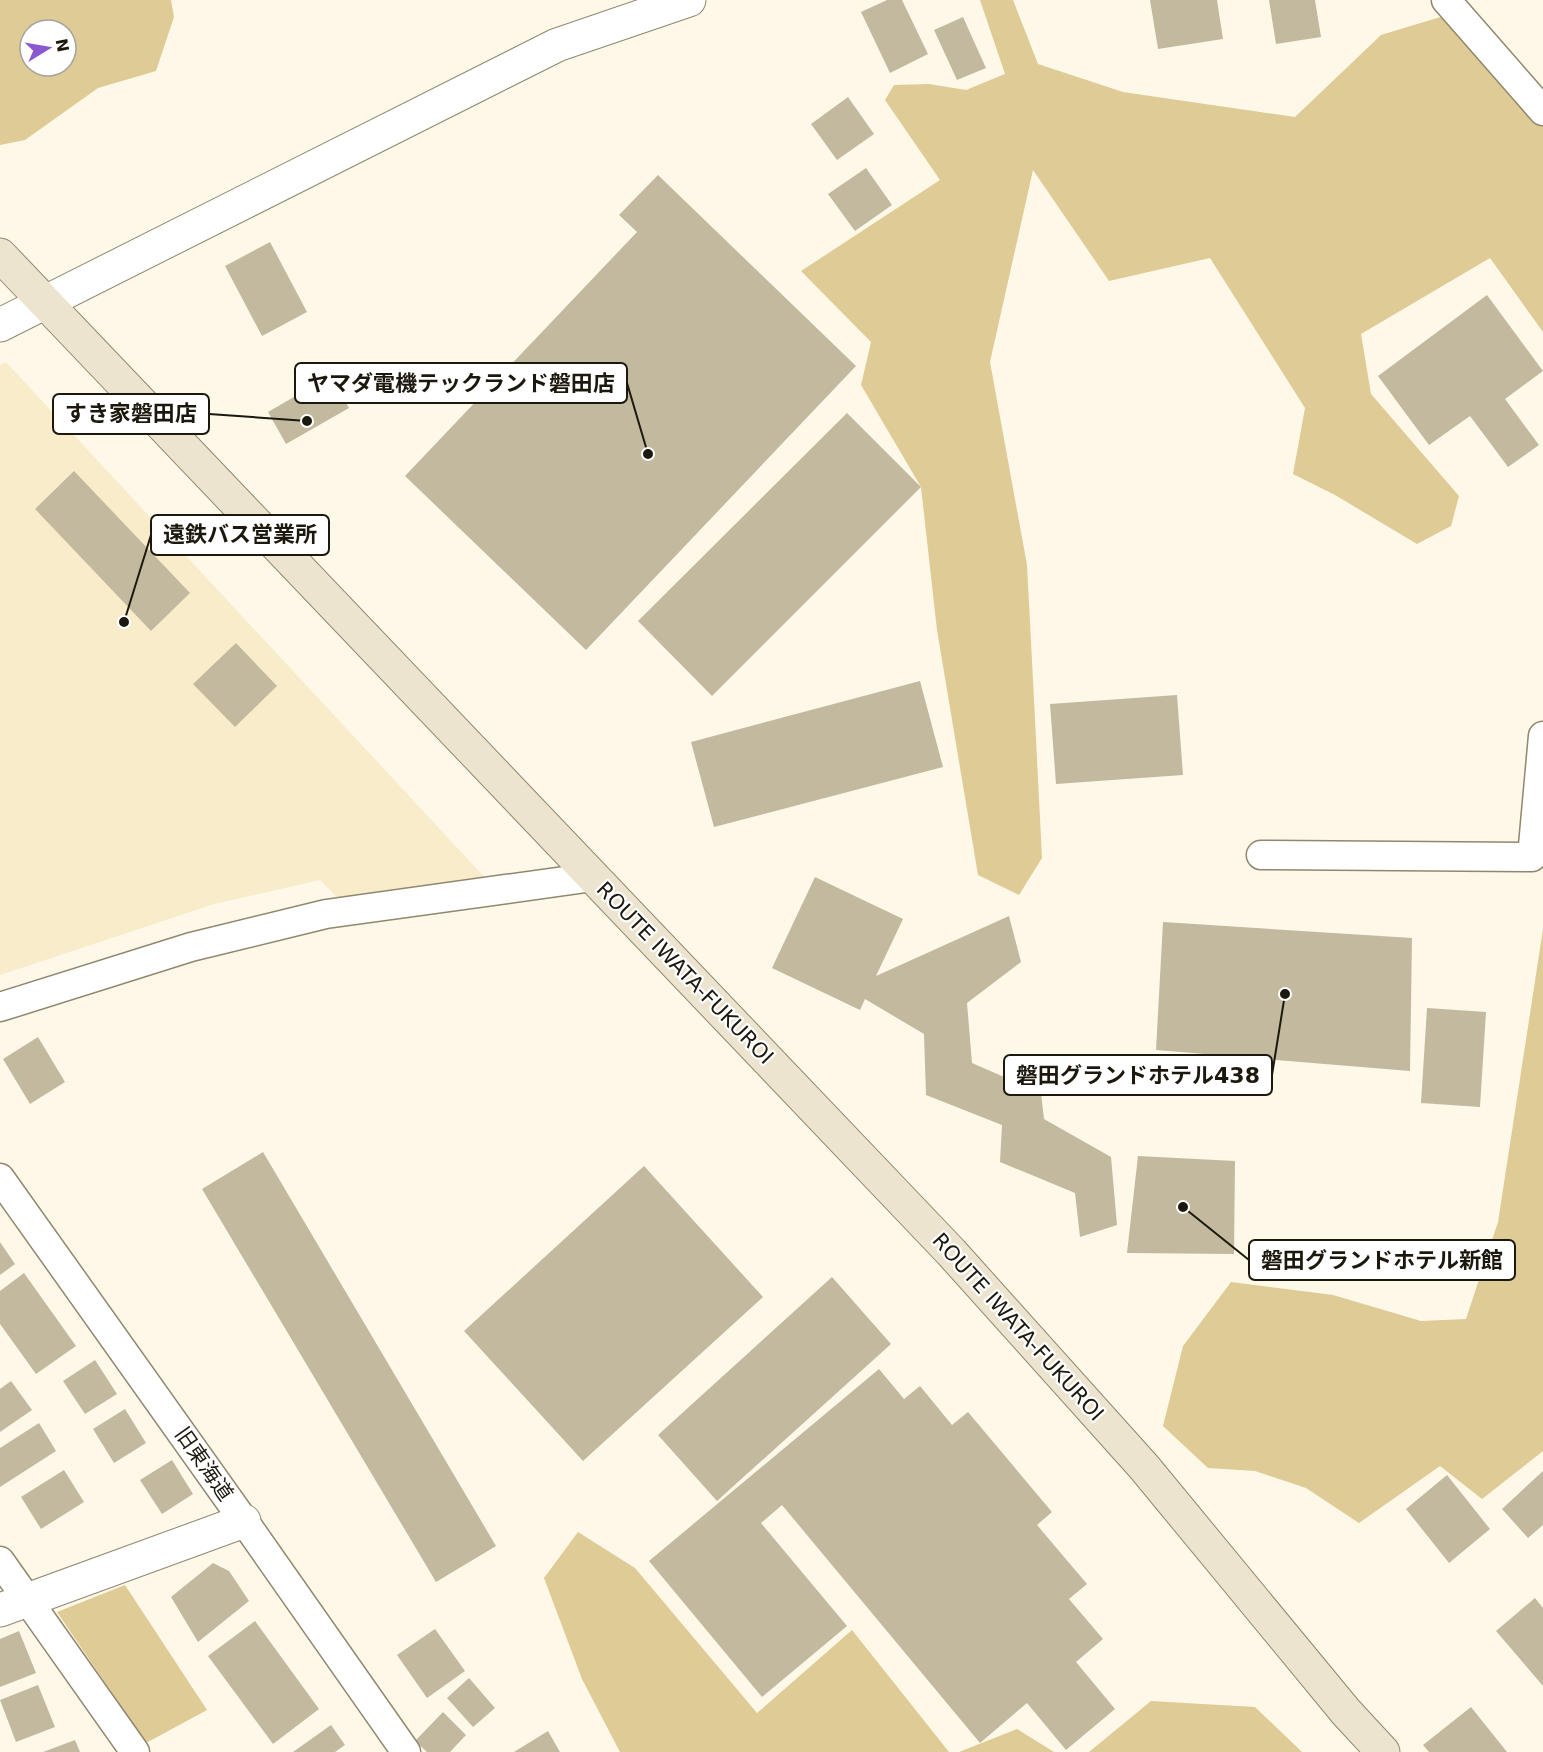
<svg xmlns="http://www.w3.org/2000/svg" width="1543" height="1752" font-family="'DejaVu Sans','Noto Sans JP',sans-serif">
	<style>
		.built { fill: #f9ecca }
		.green { fill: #dfcb96; fill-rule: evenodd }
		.building { fill: #c2b99f }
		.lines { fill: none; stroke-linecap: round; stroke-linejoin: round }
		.minor-casing { stroke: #90876e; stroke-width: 31 }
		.tertiary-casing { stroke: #90876e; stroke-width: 35 }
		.secondary-casing { stroke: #90876e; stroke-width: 35 }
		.minor { stroke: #fff; stroke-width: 28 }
		.tertiary { stroke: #fff; stroke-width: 33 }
		.secondary { stroke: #ece4ce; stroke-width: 33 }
		.labels { text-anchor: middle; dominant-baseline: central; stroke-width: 4.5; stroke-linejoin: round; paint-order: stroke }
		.street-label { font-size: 21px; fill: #1c180e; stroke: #fff }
		.leader { fill: none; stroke: #1c180e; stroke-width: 2 }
		.callout-dot { fill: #1c180e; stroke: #fff; stroke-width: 2 }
		.callout { fill: #fff; stroke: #1c180e; stroke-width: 2 }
		.callout-label { font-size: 22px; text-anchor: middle; font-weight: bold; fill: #1c180e }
	</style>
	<rect width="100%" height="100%" fill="#fef8e8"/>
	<path class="built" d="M6 362 489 882 339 899 320 880 214 904 0 975V365Z"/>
	<path class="green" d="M0 0H171L174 17 156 71 98 88 25 140 0 145ZM30 30H66V66H30Z
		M980 0H1013L1038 64 1123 92 1295 117 1381 35 1457 12 1543 111V332L1490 258 1361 334 1371 394 1459 496 1451 526 1417 544 1335 495 1293 474 1305 408 1210 258 1109 281 1033 170 990 362 1027 565 1033 680 1042 858 1019 895 978 875 937 630 921 487 861 385 871 342 801 271 940 180 885 100 894 85 929 84 966 90 1005 74Z
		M1543 929V1451L1482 1499 1440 1466 1359 1523 1306 1488 1255 1471 1208 1468 1163 1426 1183 1346 1231 1282 1333 1295 1421 1321 1466 1319 1498 1222Z
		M578 1532 635 1568 757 1713 852 1630 949 1752H620L582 1679 544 1578Z
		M125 1585 207 1710 146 1743 57 1612Z
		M1151 1701 1255 1707 1302 1752H1089Z
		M1017 1729 1054 1752H959Z"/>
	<path class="building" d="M887 0H902L928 54 890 73 861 12Z
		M1150 0H1217L1223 39 1158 49Z
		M1269 0H1315L1321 37 1276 44Z
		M963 17 986 68 957 80 934 30Z
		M848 97 874 134 837 160 811 124Z
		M866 168 892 205 855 231 828 194Z
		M658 175 856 366 586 650 405 476 637 232 619 215Z
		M270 242 307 312 262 336 225 266Z
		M1487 295 1543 371 1505 399 1539 445 1508 467 1470 416 1429 445 1378 376Z
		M330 376 349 408 286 444 268 412Z
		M847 413 921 487 712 696 638 621Z
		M74 471 190 593 151 631 35 509Z
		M236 643 277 686 235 727 193 684Z
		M920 681 943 767 714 827 691 742Z
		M1177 695 1183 775 1056 784 1050 704Z
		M815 877 903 919 876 976 1009 916 1021 962 967 1003 972 1063 1041 1093 1044 1119 1111 1157 1117 1225 1080 1237 1075 1193 1000 1162 1002 1125 926 1095 924 1034 865 999 860 1010 772 968Z
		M1163 922 1412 938 1410 1071 1156 1050Z
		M1427 1008 1486 1012 1480 1107 1421 1103Z
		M38 1037 65 1082 30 1104 3 1059Z
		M263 1152 496 1546 436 1582 202 1189Z
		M1138 1156 1235 1161 1234 1254 1127 1253Z
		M644 1166 763 1297 583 1461 464 1331Z
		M0 1242 15 1264 0 1275Z
		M24 1273 76 1346 36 1374 0 1324V1291Z
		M832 1277 891 1344 717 1501 658 1435Z
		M95 1360 117 1394 85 1414 63 1381Z
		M879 1369 904 1399 920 1386 952 1425 968 1412 1052 1512 1037 1525 1087 1584 1069 1599 1103 1639 1076 1662 1115 1709 1066 1750 1027 1703 980 1743 782 1505 761 1523 847 1626 762 1697 649 1561Z
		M11 1381 32 1410 0 1432V1389Z
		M125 1409 146 1443 114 1463 93 1429Z
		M39 1423 56 1451 0 1487V1448Z
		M172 1460 193 1494 162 1514 140 1480Z
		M64 1470 84 1502 41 1529 21 1497Z
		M1543 1471V1525L1528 1538 1502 1509Z
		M1447 1475 1490 1529 1449 1563 1406 1509Z
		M213 1563 229 1571 249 1601 198 1642 171 1597Z
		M1535 1598 1543 1608V1686L1496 1631Z
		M255 1621 319 1709 273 1744 208 1656Z
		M435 1629 465 1671 427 1698 397 1655Z
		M19 1631 36 1673 0 1687V1639Z
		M469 1678 495 1708 473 1727 447 1698Z
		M38 1685 55 1727 16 1742 0 1700Z
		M1471 1707 1507 1752H1429L1423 1745Z
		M443 1712 466 1735 450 1752H427L415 1741Z
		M331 1725 345 1745 335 1752H293Z
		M548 1731 560 1752H514Z
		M75 1740 80 1752H43Z"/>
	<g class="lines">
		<g class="minor-casing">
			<path id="minor" d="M1446 0 1543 111
				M1261 855 1532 857 1543 736
				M0 1007 191 947 326 914 593 877
				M0 1178 244 1521 406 1752
				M0 1561 135 1752"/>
		</g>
		<g class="tertiary-casing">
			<path id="tertiary" d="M0 325 557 45 689 0
				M0 1610 244 1521"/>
		</g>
		<g class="secondary-casing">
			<path id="secondary" d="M0 255 951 1252 1144 1467 1346 1712 1383 1752"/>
		</g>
		<use href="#minor" class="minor"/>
		<use href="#tertiary" class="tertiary"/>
		<use href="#secondary" class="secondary"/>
	</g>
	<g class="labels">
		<g class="street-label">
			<text transform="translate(685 973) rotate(46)">ROUTE IWATA-FUKUROI</text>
			<text transform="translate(1018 1327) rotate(48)">ROUTE IWATA-FUKUROI</text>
			<text transform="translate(204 1464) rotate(55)">旧東海道</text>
		</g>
	</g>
	<path class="leader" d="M648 454L627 383M307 421L209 414M124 622L151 535M1285 994L1272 1075M1183 1207L1249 1260"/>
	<g class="callout-dot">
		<circle cx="648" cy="454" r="6"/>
		<circle cx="307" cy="421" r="6"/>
		<circle cx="124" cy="622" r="6"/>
		<circle cx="1285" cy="994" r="6"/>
		<circle cx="1183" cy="1207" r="6"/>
	</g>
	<g class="callout">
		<rect x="295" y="363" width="332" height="40" rx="6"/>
		<rect x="53" y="394" width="156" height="40" rx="6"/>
		<rect x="151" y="515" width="178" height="40" rx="6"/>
		<rect x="1004" y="1055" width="268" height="40" rx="6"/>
		<rect x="1249" y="1240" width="266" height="40" rx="6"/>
	</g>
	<g class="callout-label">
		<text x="461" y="391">ヤマダ電機テックランド磐田店</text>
		<text x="131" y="421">すき家磐田店</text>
		<text x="240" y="542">遠鉄バス営業所</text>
		<text x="1138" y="1083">磐田グランドホテル438</text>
		<text x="1382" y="1268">磐田グランドホテル新館</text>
	</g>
	<g transform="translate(48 48) rotate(79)"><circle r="28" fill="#ffffff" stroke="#a4a39f" stroke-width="1.5"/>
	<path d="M0-4.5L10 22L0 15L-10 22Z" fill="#8a58d0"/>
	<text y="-9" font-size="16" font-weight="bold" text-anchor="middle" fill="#1c180e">N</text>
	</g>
</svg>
